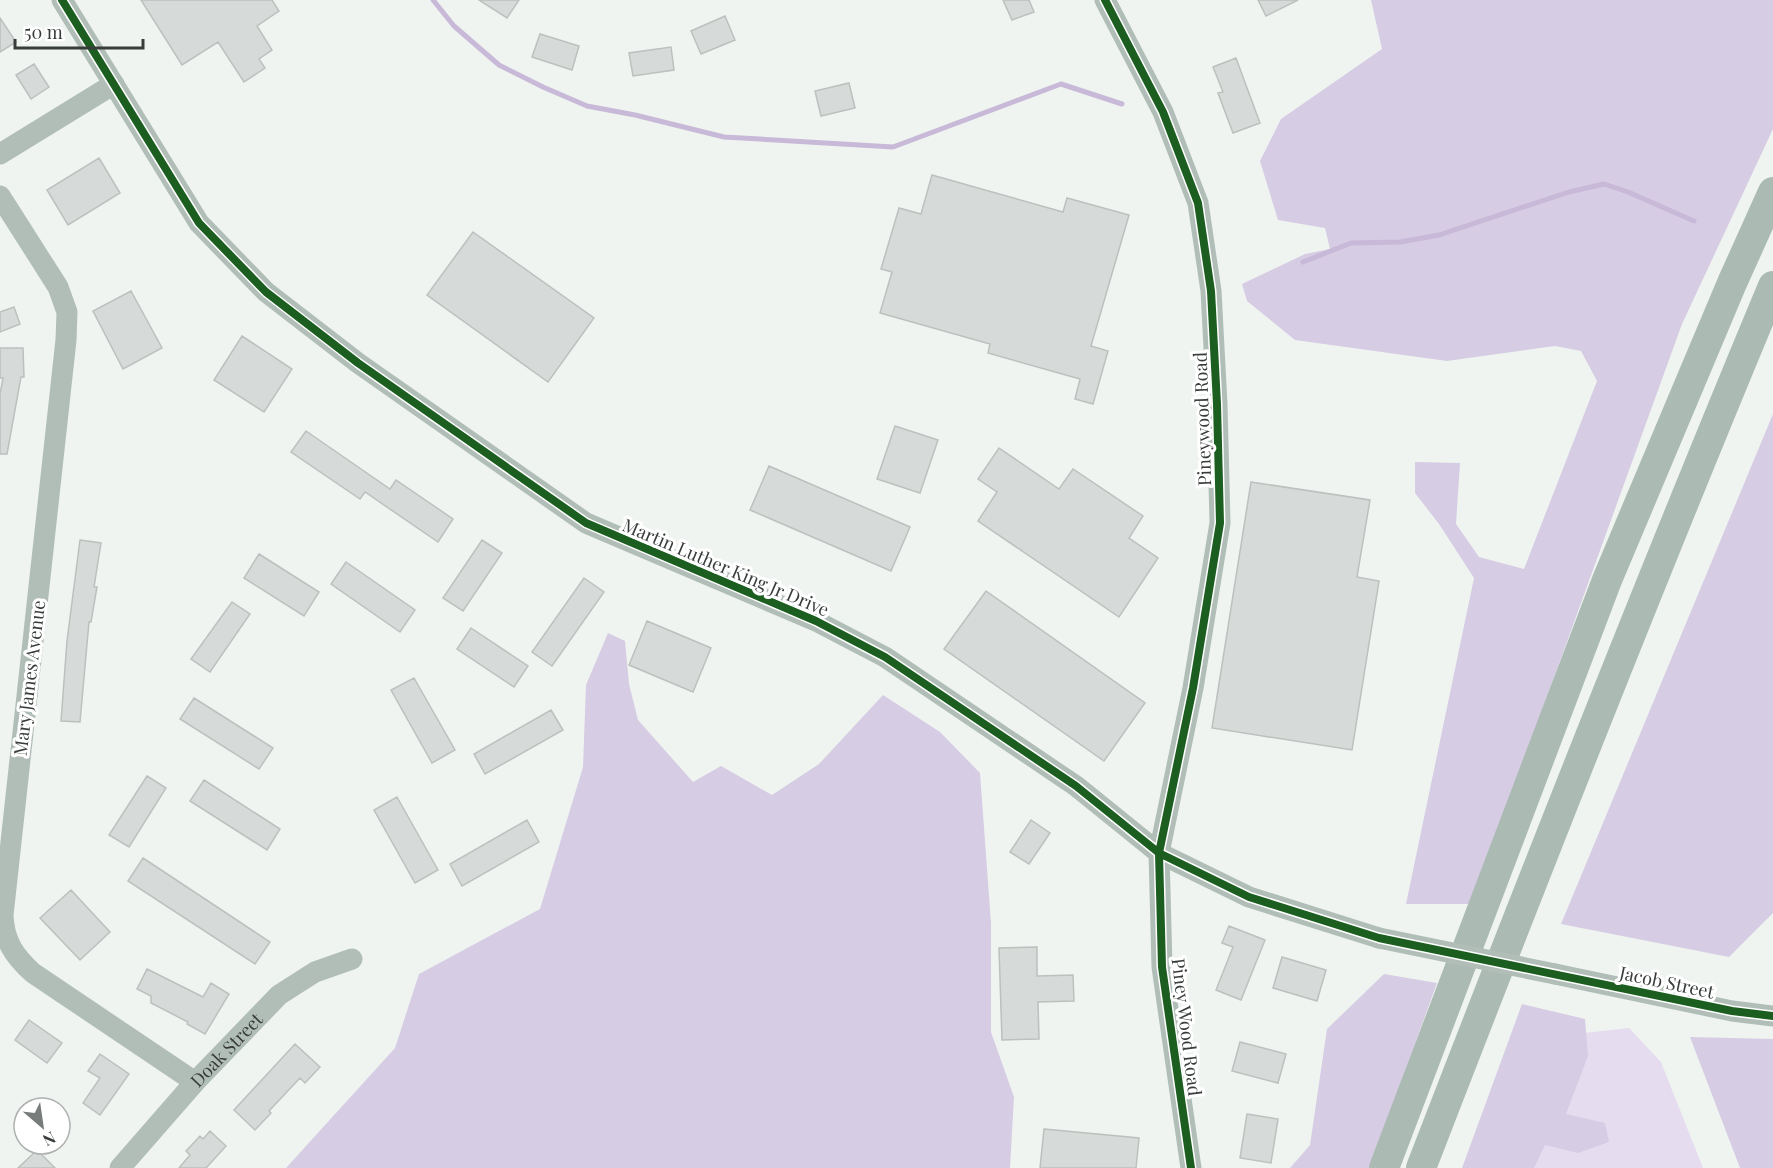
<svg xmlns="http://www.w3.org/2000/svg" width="1773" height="1168" font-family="'Playfair Display',serif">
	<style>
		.green { fill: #e5ddef }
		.forest { fill: #d6cce3 }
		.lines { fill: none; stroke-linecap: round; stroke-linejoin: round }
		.stream { stroke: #c7b9d7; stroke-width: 5 }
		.building { fill: #d6dad8; stroke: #bcc0be; stroke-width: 1.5 }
		.minor { stroke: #b1beb7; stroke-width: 21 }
		.highway { stroke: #abbab3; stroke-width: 30 }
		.minor-bridge { stroke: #b1beb7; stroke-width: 21 }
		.cycleway-casing { stroke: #fff; stroke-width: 11 }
		.cycleway { stroke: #1b5e20; stroke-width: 8 }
		.labels { text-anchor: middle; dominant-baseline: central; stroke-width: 6; stroke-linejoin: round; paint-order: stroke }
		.street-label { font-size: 18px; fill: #383c3a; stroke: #fff }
	</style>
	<rect width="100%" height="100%" fill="#eff4f1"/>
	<path class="green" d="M1629 1028 1661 1062 1703 1168H1523L1584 1033Z"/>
	<path class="forest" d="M1371 0H1773V129L1682 324 1472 904H1406L1474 578 1439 524 1415 493V462L1460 463 1456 524 1479 557 1524 569 1597 381 1581 351 1555 346 1447 361 1295 340 1247 301 1242 284 1305 254 1330 249 1325 228 1278 220 1260 161 1281 119 1382 49Z
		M1773 414V913L1729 957 1561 924Z
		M608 633 625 641 629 684 638 720 693 782 721 766 772 795 819 764 883 695 940 732 980 773 991 923V1032L1014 1097 1010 1168H286L395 1048 419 974 540 909 583 767 586 685Z
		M1384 974 1437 983 1370 1168H1290L1310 1145 1327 1029Z
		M1522 1004 1585 1019 1588 1056 1566 1114 1605 1123 1609 1142 1578 1153 1545 1145 1534 1168H1462Z
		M1690 1037 1773 1039V1168H1740Z"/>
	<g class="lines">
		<path class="stream" d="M433 0 454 26 499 65 543 87 587 106 635 115 724 137 893 147 1061 84 1122 104
			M1303 262 1351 243 1400 242 1439 235 1569 192 1604 184 1628 192 1694 221"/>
	</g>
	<path class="building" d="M141 0H272L279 11 257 26 272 50 259 59 265 68 244 82 218 42 182 65Z
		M479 0H519L507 18Z
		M1003 0H1029L1034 12 1012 20Z
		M1258 0H1298L1266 16Z
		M725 16 735 40 701 54 691 31Z
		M0 18 16 42 0 52Z
		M540 34 579 46 572 70 532 57Z
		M671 47 674 70 633 76 629 53Z
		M1236 58 1260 123 1233 133 1218 93 1223 92 1213 67Z
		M34 64 49 87 31 99 16 75Z
		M849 83 855 108 821 116 815 91Z
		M99 158 120 193 68 225 47 190Z
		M932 175 1063 212 1067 198 1129 215 1091 346 1108 351 1093 404 1075 399 1080 379 988 353 990 344 880 313 892 272 881 269 899 208 921 214Z
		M473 232 594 318 548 382 427 295Z
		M131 291 162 348 123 369 93 311Z
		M14 307 20 324 0 332V312Z
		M242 336 292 369 264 412 214 380Z
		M0 348H23L24 377H21L7 454H0V394L3 378H0Z
		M895 426 938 440 920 493 877 479Z
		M306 431 390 489 396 480 453 519 438 542 365 492 360 499 291 452Z
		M999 448 1059 489 1073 469 1143 516 1129 538 1158 558 1119 617 978 521 997 492 978 479Z
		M769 466 910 527 891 571 750 510Z
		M1251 482 1370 500 1357 577 1379 581 1352 750 1212 728Z
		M80 540 101 543 94 587H97L91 622H89L80 722 61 721 67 641Z
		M482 540 502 553 463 611 443 598Z
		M259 554 319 592 304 616 244 578Z
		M346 562 415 610 400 632 331 584Z
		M584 578 604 592 552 666 532 652Z
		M986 591 1145 703 1104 761 944 649Z
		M232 602 250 614 210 672 191 659Z
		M647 621 711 648 693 692 629 665Z
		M471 628 528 666 514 687 457 649Z
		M414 678 455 750 432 763 391 690Z
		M194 698 273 748 259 769 180 719Z
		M551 710 563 730 485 774 474 754Z
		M147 776 166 788 129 847 109 835Z
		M204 780 280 829 267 850 190 801Z
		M397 797 438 870 415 883 374 810Z
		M527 820 539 842 462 886 450 864Z
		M1031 820 1050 833 1029 864 1010 852Z
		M143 858 270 942 255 964 128 881Z
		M71 890 110 932 80 960 40 918Z
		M1229 926 1265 940 1241 1000 1216 990 1233 947 1222 943Z
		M1037 947V976L1073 975 1074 1001 1038 1002 1039 1039 1002 1040 999 948Z
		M1282 957 1326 970 1317 1001 1273 988Z
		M147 969 203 997 211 983 229 994 205 1034 187 1024 188 1022 151 1003V996L137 989Z
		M29 1020 62 1043 47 1063 15 1040Z
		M1240 1042 1286 1054 1278 1083 1232 1071Z
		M295 1044 320 1067 305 1083 300 1078 269 1111 271 1113 255 1130 234 1110Z
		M100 1054 129 1074 100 1115 83 1103 100 1078 88 1071Z
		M1247 1114 1278 1119 1271 1163 1240 1158Z
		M1044 1129 1139 1138 1136 1168H1040Z
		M210 1131 226 1146 206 1168H179L190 1155 186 1151 200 1136 203 1139Z
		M37 1150 55 1168H18Z"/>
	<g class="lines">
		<g class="minor">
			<path d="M62 0 199 223 266 292 358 363 586 523 816 621 885 657 1076 786 1159 853 1249 897 1379 938"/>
			<path d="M1105 0 1163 112 1198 203 1211 291 1217 404 1220 523 1193 688 1159 853 1162 967 1191 1168"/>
			<path d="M0 154 114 84"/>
			<path d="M0 196 58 287 67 312 66 340 3 915C4 941 14 956 33 973L195 1082"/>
			<path d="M1555 974 1732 1011 1773 1016"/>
			<path id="s1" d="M120 1168 195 1082 279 995 315 972 352 959"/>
		</g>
		<path class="highway" d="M1384 1168 1607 580 1732 283 1773 192
			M1421 1168C1535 873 1651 578 1773 286"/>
		<path class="minor-bridge" d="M1379 938 1555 974"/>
		<g class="cycleway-casing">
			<path id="cycleway" d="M62 0 199 223 266 292 358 363 586 523 816 621 885 657 1076 786 1159 853 1249 897 1379 938 1732 1011 1773 1016
				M1105 0 1163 112 1198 203 1211 291 1217 404 1220 523 1193 688 1159 853 1162 967 1191 1168"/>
		</g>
		<use href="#cycleway" class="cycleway"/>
	</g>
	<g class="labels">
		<g class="street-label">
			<text transform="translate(1202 419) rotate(-92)">Pineywood Road</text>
			<text transform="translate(726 567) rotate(23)">Martin Luther King Jr Drive</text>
			<text transform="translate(29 678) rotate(-83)">Mary James Avenue</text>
			<text transform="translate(1667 982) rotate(12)">Jacob Street</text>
			<text transform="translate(1187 1027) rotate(83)">Piney Wood Road</text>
			<text stroke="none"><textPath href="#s1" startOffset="159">Doak Street</textPath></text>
		</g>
	</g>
	<g transform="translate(42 1126) rotate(151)"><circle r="28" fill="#ffffff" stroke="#afb1b0" stroke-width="1.5"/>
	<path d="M0-4.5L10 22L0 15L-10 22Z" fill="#787c7a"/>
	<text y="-9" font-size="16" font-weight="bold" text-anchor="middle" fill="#383c3a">N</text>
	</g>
	<path d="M15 39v9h128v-9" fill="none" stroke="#383c3a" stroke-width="3"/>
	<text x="24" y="39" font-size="18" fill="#383c3a" stroke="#ffffff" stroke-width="4.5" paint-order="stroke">50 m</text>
</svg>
